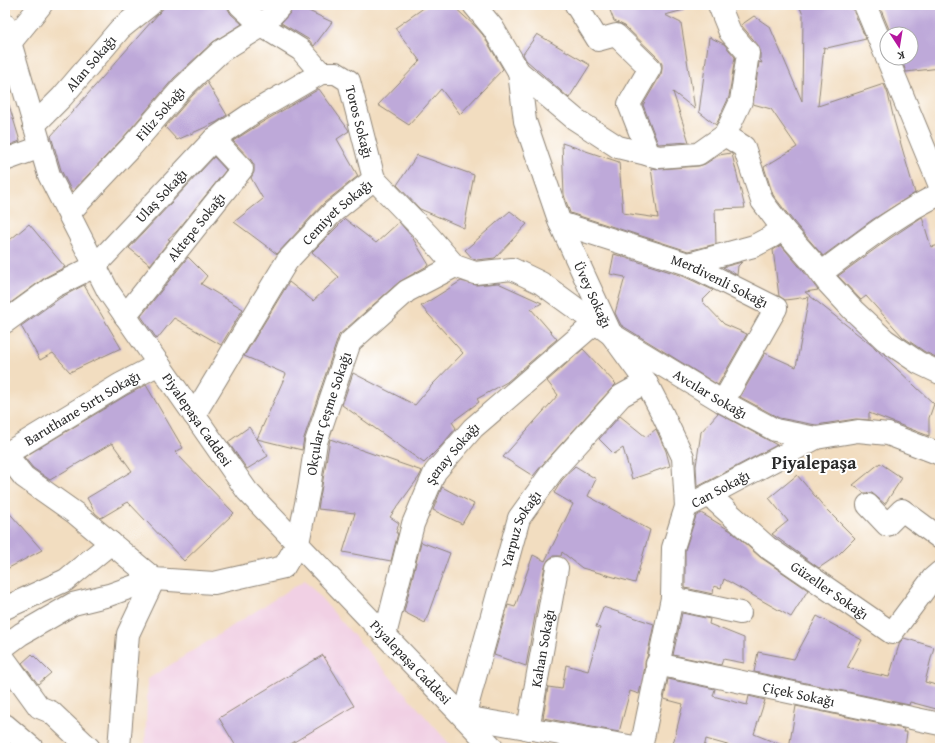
<svg xmlns="http://www.w3.org/2000/svg" width="945" height="753" font-family="'Gentium Book Plus',serif">
	<style>
		.built { fill: #f1d0e4 }
		.building { fill: #bea9d9 }
		.lines { fill: none; stroke-linecap: round; stroke-linejoin: round }
		.minor-casing { stroke: #8e8476; stroke-width: 24 }
		.minor { stroke: #fff; stroke-width: 22 }
		.labels { text-anchor: middle; dominant-baseline: central; stroke-width: 4; stroke-linejoin: round; paint-order: stroke }
		.street-label { font-size: 14px; fill: #2b2b2b; stroke: #fff }
		.district-label { font-size: 18px; font-weight: bold; fill: #2b2b2b; stroke: #fff }
	</style>
	<rect width="100%" height="100%" fill="#fff"/>
	<filter id="ink" filterUnits="userSpaceOnUse"><feTurbulence type="fractalNoise" baseFrequency=".025" numOctaves="2"/><feDisplacementMap in="SourceGraphic" scale="8" xChannelSelector="R" yChannelSelector="G"/><feConvolveMatrix kernelMatrix="1 2 1 2 8 2 1 2 1" color-interpolation-filters="sRGB"/></filter>
	<filter id="wash" filterUnits="userSpaceOnUse"><feTurbulence type="fractalNoise" baseFrequency=".012" numOctaves="4" result="noise"/><feDisplacementMap in="SourceGraphic" scale="16" xChannelSelector="R" yChannelSelector="G"/><feGaussianBlur stdDeviation="0.9" result="paint"/><feColorMatrix in="noise" values="0 0 0 0 0 0 0 0 0 0 0 0 0 0 0 0 0 1.4 0 .05"/><feComposite in="paint" operator="in"/></filter>
	<g filter="url(#wash)">
		<rect width="100%" height="100%" fill="#f2ddc0"/>
		<path class="built" d="M305 580 453 748H145L148 679Z"/>
		<g id="blocks">
			<path class="building" d="M166 5H228V9L231 14 242 24 213 42 174 78 122 139 72 192 61 170 51 136Z
				M293 5H296L332 22 314 46 308 39 281 23 290 13Z
				M428 5H452L476 27 483 35 503 69 460 114 441 89 409 125 378 105 420 61 395 28Z
				M608 5H683L684 10 665 15 681 23 695 109 673 92 689 142 658 144 643 105 661 74 662 69V64L659 59 625 26 614 21Z
				M799 5H853V10L866 39 827 48 824 47 818 106 884 84 888 94 894 120 915 193 872 220 823 256 793 221 773 195 764 167 797 147 771 109 753 104 759 62 762 63 760 59V50L758 45 741 25 754 16 770 27 802 101 803 15Z
				M879 5H940V68L906 72 901 58H911V34H891Z
				M537 34 590 65 569 98 526 60 523 54Z
				M709 37 724 44 735 57 729 97 716 125 699 112Z
				M207 82 227 115 217 122 177 140 165 127 192 96Z
				M319 89 348 129 349 131 337 139 358 176 324 203 277 254 234 222 263 199 251 178 254 172V165L251 160 233 141 261 123Z
				M9 105 20 141 5 147V106Z
				M562 143 619 162 623 213 658 218 651 168 660 169 699 166 705 164 719 155 731 153 732 154 745 208 715 209 716 244 688 251 570 213 564 195Z
				M417 155 474 175 464 228 420 209 397 185Z
				M214 157 226 170 177 231 168 239 170 240 150 265 129 248Z
				M510 211 527 224 495 258 476 260 473 259 465 250Z
				M922 217 931 247 940 245V356L938 358 925 352 903 337 866 296 861 300 838 276 886 241Z
				M345 219 376 243 399 222 412 237 429 265 399 282 339 335 304 438 302 450 257 439 286 374 244 356 289 282 313 301 339 277 312 252Z
				M29 224 65 267 46 277 5 307V244Z
				M781 245 804 272 818 290 805 292 875 348 934 404 929 418V436L869 413V420L856 419 816 425 779 418 740 397 765 353 796 367 809 297 785 300 779 296 773 250Z
				M614 254 683 276 713 290 702 301 724 324 747 334 718 385 621 325 615 313 625 277 610 274Z
				M188 257 207 276 201 284 243 309 221 345 174 318 157 339 141 316Z
				M742 262 738 266 737 275 723 267Z
				M461 281 476 285 498 283 542 303 531 309 557 339 507 382 477 399 479 402 452 422 456 428 442 445 424 463 342 405 353 373 415 405 432 385 463 353 421 306Z
				M84 285 121 348 70 372 53 353 40 360 21 326 60 298Z
				M583 349 616 384 612 388 543 464 533 476 503 457 558 395 547 381Z
				M146 385 183 448 175 452 234 513 184 561 128 502 101 518 95 513 87 498 132 471 112 443 50 480 33 468 24 457 127 395Z
				M718 413 777 445 697 487 696 466 701 432Z
				M620 416 646 437 656 429 666 451 670 466 632 479 623 448 614 454 599 439Z
				M249 427 268 456 247 469 228 442Z
				M330 439 422 471 419 477 390 517 399 523 396 533H398L391 561 343 552 355 513 318 509Z
				M880 463 902 478 885 504 872 493H864L853 485Z
				M575 466 596 479 588 496 650 530 635 583 582 568 562 552 561 556H553L548 560 545 566 538 599 526 666 494 655 508 605 515 607 533 555 545 561 573 504 554 493 562 480Z
				M797 475 826 509 855 538 838 555 819 568 772 534 788 521 769 498Z
				M442 487 474 504 462 524 433 510Z
				M5 508 42 550 5 570Z
				M701 513 731 531 760 557 808 590 791 617 724 579 721 588 714 586 713 594 685 588V550L696 516Z
				M421 542 450 553 425 623 404 612Z
				M603 607 654 624 647 657 645 662V667L639 694 630 691 619 732 543 718 548 687 562 689 566 665 588 671 600 628 596 627Z
				M682 613 710 619 709 624 744 638V663L723 659 721 665 673 655Z
				M817 616 862 640 847 668 889 677 900 642 904 638 934 647 925 682 940 686V710L910 702 909 705 754 672 758 652 794 659Z
				M32 654 51 673 38 684 22 663Z
				M323 655 354 706 284 748H237L219 718Z
				M668 679 715 689 713 696 747 705 749 696 765 700 754 734 786 747V748H738L706 739 704 748H686L673 744 683 704 664 699Z
				M796 706 904 729 903 732H907L905 748H789Z"/>
		</g>
	</g>
	<g filter="url(#ink)">
		<use href="#blocks" fill-opacity="0" stroke="#8e8476" stroke-width="1"/>
		<g class="lines">
			<g class="minor-casing">
				<g id="minor">
					<path id="s1" d="M240 5 262 26 301 50 321 73H336L349 81 374 179"/>
					<path d="M474 5 493 28 519 72 575 119 618 147 659 157 698 154 725 135 741 101 748 53 730 32 719 5"/>
					<path d="M576 5 598 40 616 35 650 68 629 104 649 155"/>
					<path d="M865 5 887 58"/>
					<path id="s2" d="M5 25 49 175 108 291 247 491 493 748"/>
					<path d="M10 43 41 5"/>
					<path d="M887 58 940 186"/>
					<path id="s3" d="M519 72 525 121 560 223 611 334 646 382 661 411 683 457 686 507"/>
					<path id="s4" d="M34 125 62 97 120 29 150 5"/>
					<path d="M725 135 744 147 762 201 783 229 814 264 828 283 853 310 885 340 919 363 940 373"/>
					<path d="M5 160 41 147"/>
					<path id="s5" d="M374 179 429 236 455 266 475 273 512 269 541 283 611 334 723 402 775 430 816 438"/>
					<path id="s6" d="M69 213 131 147 183 87 221 51 262 26 281 5"/>
					<path id="s7" d="M560 223 688 264 776 308 723 402"/>
					<path d="M688 264 754 246 771 237 783 229"/>
					<path d="M821 273C859 245 897 214 940 194"/>
					<path id="s8" d="M125 316 242 169 214 139"/>
					<path id="s9" d="M5 322 53 287 95 266 214 139 254 112 321 73"/>
					<path id="s10" d="M194 415 287 261 333 212 374 179"/>
					<path id="s11" d="M5 453 24 477 75 513 154 579 214 583 284 567 298 543 309 489 316 442 350 342 407 291 455 266"/>
					<path id="s12" d="M6 454 121 384 159 364"/>
					<path id="s13" d="M709 495 767 547 892 633 933 578 940 572"/>
					<path d="M868 505 887 525 902 510 940 538"/>
					<path d="M672 598 740 613"/>
					<path d="M5 608 66 580 111 543"/>
					<path id="s14" d="M385 635 413 524 435 472 473 428 596 322"/>
					<path d="M5 646 21 634 73 604 109 595 154 579"/>
					<path d="M5 660 39 707 51 712 89 748"/>
					<path id="s15" d="M657 664 940 724"/>
					<path id="s16" d="M464 717 519 518 552 472 621 396 646 382"/>
					<path d="M464 717 640 748"/>
					<path d="M5 725 32 748"/>
					<path id="s17" d="M528 729 557 568"/>
					<path d="M119 748 128 634 154 579"/>
					<path id="s18" d="M641 748 672 598 673 548 686 507 816 438 858 431 888 434 940 454"/>
				</g>
			</g>
			<use href="#minor" class="minor"/>
		</g>
	</g>
	<g class="labels">
		<g class="street-label">
			<text stroke="none"><textPath href="#s4" startOffset="84">Alan Sokağı</textPath></text>
			<text stroke="none"><textPath href="#s6" startOffset="135">Filiz Sokağı</textPath></text>
			<text stroke="none"><textPath href="#s1" startOffset="179">Toros Sokağı</textPath></text>
			<text stroke="none"><textPath href="#s9" startOffset="203">Ulaş Sokağı</textPath></text>
			<text stroke="none"><textPath href="#s10" startOffset="250">Cemiyet Sokağı</textPath></text>
			<text stroke="none"><textPath href="#s8" startOffset="114">Aktepe Sokağı</textPath></text>
			<text stroke="none"><textPath href="#s7" startOffset="170">Merdivenli Sokağı</textPath></text>
			<text stroke="none"><textPath href="#s3" startOffset="236">Üvey Sokağı</textPath></text>
			<text stroke="none"><textPath href="#s5" startOffset="412">Avcılar Sokağı</textPath></text>
			<text stroke="none"><textPath href="#s12" startOffset="89">Baruthane Sırtı Sokağı</textPath></text>
			<text stroke="none"><textPath href="#s11" startOffset="489">Okçular Çeşme Sokağı</textPath></text>
			<text stroke="none"><textPath href="#s2" startOffset="443">Piyalepaşa Caddesi</textPath></text>
			<text stroke="none"><textPath href="#s14" startOffset="196">Şenay Sokağı</textPath></text>
			<text stroke="none"><textPath href="#s18" startOffset="285">Can Sokağı</textPath></text>
			<text stroke="none"><textPath href="#s16" startOffset="197">Yarpuz Sokağı</textPath></text>
			<text stroke="none"><textPath href="#s13" startOffset="154">Güzeller Sokağı</textPath></text>
			<text stroke="none"><textPath href="#s17" startOffset="82">Kahan Sokağı</textPath></text>
			<text stroke="none"><textPath href="#s2" startOffset="767">Piyalepaşa Caddesi</textPath></text>
			<text stroke="none"><textPath href="#s15" startOffset="145">Çiçek Sokağı</textPath></text>
		</g>
		<g class="district-label">
			<text x="814" y="462">Piyalepaşa</text>
		</g>
	</g>
	<rect width="945" height="753" fill="none" stroke="#fff" stroke-width="20"/>
	<g transform="translate(899 46) rotate(168)"><circle r="19" fill="#ffffff" stroke="#aaaaaa"/>
	<path d="M0-3L7 15L0 10L-7 15Z" fill="#b5179e"/>
	<text y="-6" font-size="11" font-weight="bold" text-anchor="middle" fill="#2b2b2b">K</text>
	</g>
</svg>
